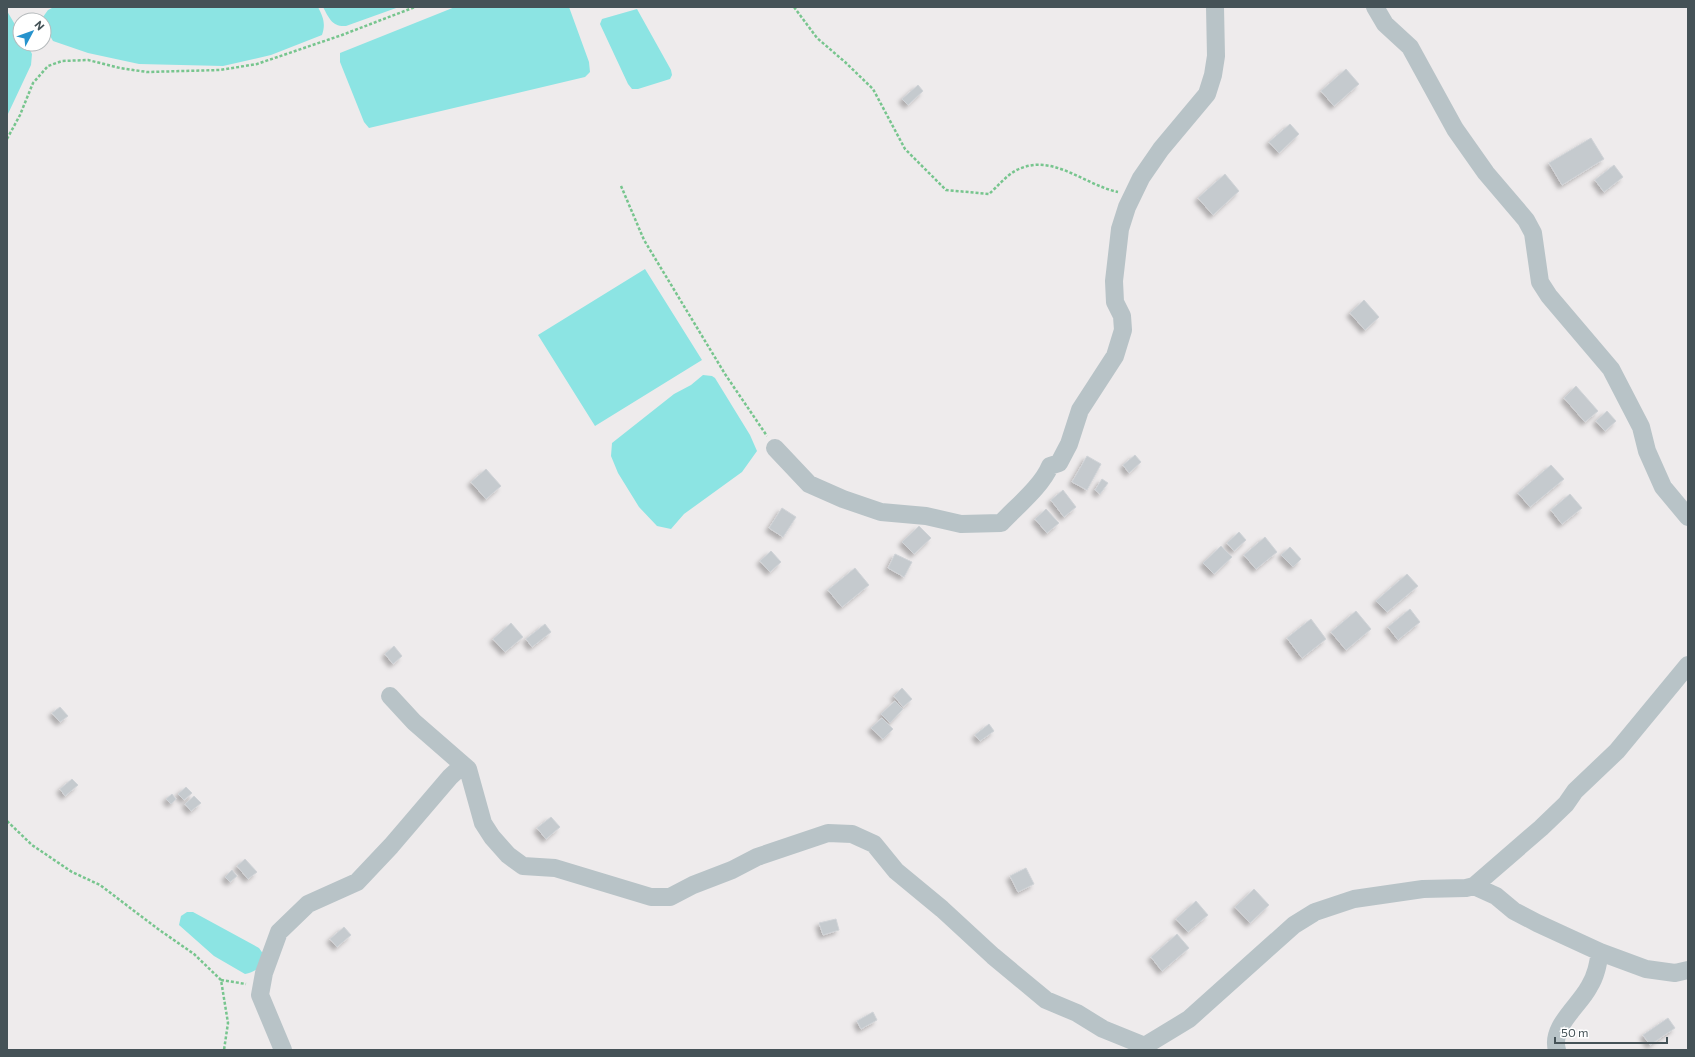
<svg xmlns="http://www.w3.org/2000/svg" width="1695" height="1057" font-family="Commissioner,sans-serif">
	<style>
		.water { fill: #8ce4e3 }
		.building { fill: #c5cace; stroke: #d0d3d7; filter: url(#shadow) }
		.lines { fill: none; stroke-linecap: round; stroke-linejoin: round }
		.path { stroke: #77c58e; stroke-width: 2.5; stroke-dasharray: 3 2; stroke-linecap: butt }
		.minor { stroke: #b8c3c7; stroke-width: 18 }
	</style>
	<defs>
		<filter id="shadow"><feDropShadow dx="-3.5" dy="3.5" stdDeviation="2" flood-color="#0004"/></filter>
	</defs>
	<rect width="100%" height="100%" fill="#eeebec"/>
	<path class="water" d="M54 7H318C323 17 326 23 322 35L271 55 223 66 139 64 88 53 53 41 45 27 43 17 48 10Z
		M323 7H399L346 26C332 27 329 18 323 7Z
		M455 7H569L589 62 590 72 585 77 369 128 364 122 340 62V53Z
		M637 9 671 70 672 75 670 79 638 89H632L628 84 600 24 602 19Z
		M7 11 20 33V44H27L32 54 31 65 7 116Z
		M645 269 702 360 595 426 538 335Z
		M703 375 712 376 715 378 750 435 757 451 742 472 684 514 671 529 657 526 639 507 618 473 611 456 612 443 674 394 691 385Z
		M187 912H193L259 948 264 955C262 967 257 971 245 974L214 956 179 925 181 916Z"/>
	<path class="building" d="M1346 69 1359 84 1334 106 1321 91Z
		M918 85 923 91 908 105 902 99Z
		M1290 124 1299 134 1279 153 1269 142Z
		M1591 138 1604 159 1562 185 1549 163Z
		M1614 165 1623 177 1604 192 1595 180Z
		M1225 174 1239 191 1213 215 1198 198Z
		M1364 300 1379 317 1365 330 1350 313Z
		M1576 386 1598 411 1585 422 1564 398Z
		M1607 411 1616 421 1605 431 1596 421Z
		M1135 455 1141 462 1129 473 1123 465Z
		M1087 456 1101 464 1087 490 1072 482Z
		M1551 465 1564 479 1530 507 1518 493Z
		M486 469 501 486 486 499 471 482Z
		M1102 479 1108 483 1100 494 1095 490Z
		M1063 490 1076 507 1064 517 1051 500Z
		M1570 494 1582 508 1562 524 1551 510Z
		M782 508 796 517 783 537 769 528Z
		M1046 509 1059 523 1047 533 1035 519Z
		M919 526 931 538 914 554 902 542Z
		M1239 532 1246 540 1234 551 1227 543Z
		M1265 537 1277 552 1256 569 1244 555Z
		M1221 546 1232 557 1214 574 1203 563Z
		M1290 547 1301 559 1293 567 1281 555Z
		M771 551 781 562 770 572 760 561Z
		M895 554 912 562 904 577 888 568Z
		M855 568 869 585 842 607 828 590Z
		M1407 574 1418 586 1387 612 1376 601Z
		M1410 609 1420 622 1398 640 1388 627Z
		M1356 611 1371 629 1346 650 1331 632Z
		M1311 619 1326 639 1302 658 1287 638Z
		M511 623 523 637 505 652 493 639Z
		M545 624 551 632 532 647 526 639Z
		M394 646 402 656 393 664 385 654Z
		M902 688 912 699 903 707 894 696Z
		M895 701 903 709 890 723 881 714Z
		M60 707 68 716 60 722 52 713Z
		M882 718 893 729 883 739 871 728Z
		M989 724 994 731 980 741 975 735Z
		M72 779 78 785 65 796 60 789Z
		M186 787 192 793 184 800 178 794Z
		M172 794 176 799 171 804 166 799Z
		M194 796 201 803 191 811 185 804Z
		M551 817 560 827 546 839 537 828Z
		M245 859 257 872 248 879 237 866Z
		M1026 868 1034 884 1018 892 1010 876Z
		M232 870 237 876 230 882 225 877Z
		M1254 889 1269 905 1250 923 1235 907Z
		M1196 901 1208 915 1188 932 1176 919Z
		M836 919 839 930 823 935 819 923Z
		M344 927 351 935 337 947 330 939Z
		M1177 934 1189 948 1162 971 1151 957Z
		M873 1012 877 1020 861 1029 857 1021Z
		M1668 1018 1675 1028 1650 1045 1643 1035Z"/>
	<g class="lines">
		<path class="path" d="M794 7 817 38 845 62 873 89 905 149 946 190 989 194C997 187 1006 176 1015 171 1051 151 1084 185 1118 192
			M7 139 20 115 33 83 48 66 62 61 88 60 120 68 147 72 220 70 257 64 342 35 415 7
			M621 186 644 240 725 374 767 436
			M7 821 32 845 72 872 100 885 158 929 194 954 221 980 228 1023 224 1050
			M221 980 246 984"/>
		<path class="minor" d="M1375 7 1385 24 1410 47 1455 129 1486 173 1526 220 1533 233 1540 282 1549 296 1611 369 1641 427 1647 451 1663 487 1688 517
			M775 448 809 484 843 499 881 512 926 516 961 524 1001 523C1016 507 1042 486 1050 466L1059 463 1069 444 1080 410 1115 356 1123 330 1122 316 1115 302 1114 281 1120 229 1127 207 1141 178 1161 149 1207 94 1213 75 1216 56 1215 7
			M390 696 414 722 468 769 483 823 492 837 508 855 523 866 555 868 651 897H670L693 885 732 870 757 857 828 833 852 834 874 844 896 871 942 909 993 956 1046 1000 1077 1013 1103 1029 1145 1046
			M1474 886 1541 828 1566 804 1575 791 1617 751 1688 665
			M283 1050 260 995 264 973 279 932 308 904 357 882 391 846 450 777 463 765
			M1138 1050 1189 1019 1294 925 1315 912 1354 899 1423 889 1466 888 1474 886 1496 896 1514 911 1537 923 1600 952 1646 969 1675 973 1688 970
			M1557 1050C1550 1027 1579 1006 1589 987 1596 976 1598 964 1600 952"/>
	</g>
	<rect width="1695" height="1057" fill="none" stroke="#455257" stroke-width="16"/>
	<g transform="translate(32 32) rotate(49)"><circle r="19" fill="#ffffff" stroke="#b5babc"/>
	<path d="M0-3L7 15L0 10L-7 15Z" fill="#2793cd"/>
	<text y="-6" font-size="11" font-weight="bold" text-anchor="middle" fill="#455257">N</text>
	</g>
	<path d="M1555 1037v6h112v-6" fill="none" stroke="#455257" stroke-width="2"/>
	<text x="1561" y="1037" font-size="12" fill="#455257" stroke="#ffffff" stroke-width="3" paint-order="stroke">50 m</text>
</svg>
